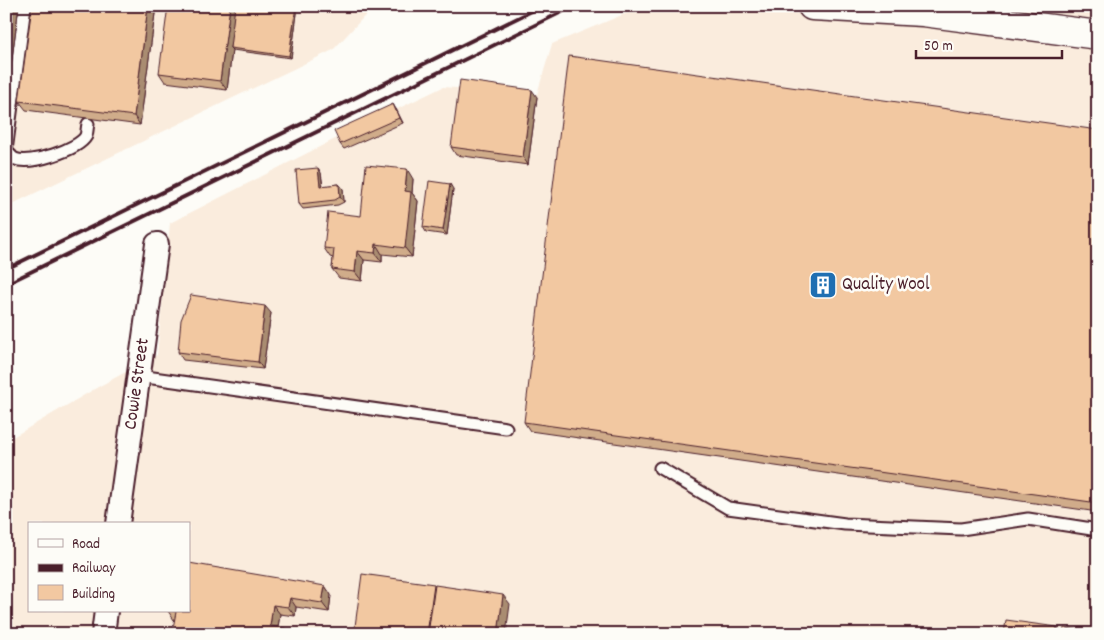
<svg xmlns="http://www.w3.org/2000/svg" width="1104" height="640" font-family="Dekko,sans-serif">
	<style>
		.built { fill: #faecdd; fill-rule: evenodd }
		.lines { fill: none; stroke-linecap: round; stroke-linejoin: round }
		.service-casing { stroke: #4a1f2b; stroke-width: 15 }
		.minor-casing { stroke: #4a1f2b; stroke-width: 26 }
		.secondary-casing { stroke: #4a1f2b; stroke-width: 31 }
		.service { stroke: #fdfcf7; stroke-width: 11 }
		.minor { stroke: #fdfcf7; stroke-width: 22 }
		.secondary { stroke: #fdfcf7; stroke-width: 28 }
		.rail { stroke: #4a1f2b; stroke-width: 4 }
		.wall { fill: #d0ac8a; stroke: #4a1f2b }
		.shaded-wall { fill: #a98c71; stroke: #4a1f2b }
		.building { fill: #f2c8a1; stroke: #4a1f2b }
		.labels { text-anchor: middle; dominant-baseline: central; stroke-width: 5; stroke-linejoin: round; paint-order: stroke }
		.poi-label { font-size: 19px; fill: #4a1f2b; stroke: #fdfcf7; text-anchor: start }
		.street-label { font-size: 19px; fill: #4a1f2b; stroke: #fdfcf7 }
	</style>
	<rect width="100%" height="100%" fill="#fdfcf7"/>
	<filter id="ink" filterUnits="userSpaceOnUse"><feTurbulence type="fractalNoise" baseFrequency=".02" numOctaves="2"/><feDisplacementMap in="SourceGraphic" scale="10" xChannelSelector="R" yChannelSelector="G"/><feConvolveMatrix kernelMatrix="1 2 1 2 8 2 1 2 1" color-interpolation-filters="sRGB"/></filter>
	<g filter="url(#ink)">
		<path class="built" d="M6 6H374L333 50 6 207Z
			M644 6H1098V634H6V441L98 387 157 355 170 223 341 136 443 87 537 94 552 44ZM29 524H189V611H29Z"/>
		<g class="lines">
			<g class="service-casing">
				<path id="service" d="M25 6 6 151C9 153 12 158 15 159 30 165 78 150 86 136 87 133 87 128 88 124
					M139 376 506 428
					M660 468 728 508 845 524 961 529 1028 519 1098 530"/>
			</g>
			<g class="minor-casing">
				<path id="minor" d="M118 524 157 244
					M103 634 106 611"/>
			</g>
			<g class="secondary-casing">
				<path id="secondary" d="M812 6 923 12 1098 35"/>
			</g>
			<use href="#service" class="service"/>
			<use href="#minor" class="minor"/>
			<use href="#secondary" class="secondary"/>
			<path class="rail" d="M6 269 542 6
				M6 284 574 6"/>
		</g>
		<path class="wall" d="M32 6H156L140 125 26 110 19 101Z
			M298 6 291 58 232 50 227 90 165 82 159 73Z
			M537 97 528 165 456 155 451 147Z
			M396 109 403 123 344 149 340 144Z
			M1098 130V512L530 431 524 422Z
			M318 168 321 173 323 186 339 184 343 189 344 202 338 205 303 209 299 204Z
			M413 179 412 193 418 201 412 257 382 254V262L364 260 362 281 339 278 332 269 333 258 330 257 324 248 361 216Z
			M453 189 447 235 426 232 423 227Z
			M271 313 263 369 183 360 178 352Z
			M325 586 331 595 329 612 296 607 295 616 280 614 278 627 174 620 168 611H189Z"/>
		<path class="shaded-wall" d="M11 6H19L6 101V43Z
			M148 6H156L140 125 134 116Z
			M230 6H238L230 48 232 50 227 90 220 81Z
			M296 6H298L291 58 289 56Z
			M532 90 537 97 528 165 523 157Z
			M393 104 396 109 403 123 399 118Z
			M318 168 321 173 323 191 320 186Z
			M407 169 413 179 412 193 418 201 412 257 405 248V191Z
			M339 184 343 189 344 202 340 197Z
			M450 184 453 189 447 235 443 230Z
			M376 244 382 254V262L375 253Z
			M357 251 364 260 362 281 355 272Z
			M265 306 271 313 263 369 258 362Z
			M434 584 440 593 435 634H427Z
			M325 586 331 595 329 612 322 603Z
			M503 595 510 604 506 634H498Z
			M290 598 296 607 295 616 288 607Z
			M273 605 280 614 277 634 270 626Z
			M1057 627 1062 634H1056Z
			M285 628 289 634H284Z"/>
		<path class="building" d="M6 6H11L6 43Z
			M32 6H148L134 116 19 101Z
			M168 6H230L220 81 159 73Z
			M235 6H296L289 56 230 48Z
			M569 56 1098 130V503L524 422Z
			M460 80 532 90 523 157 451 147Z
			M393 104 399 118 340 144 334 131Z
			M366 165 407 169 405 191 411 192 405 248 376 244 375 253 357 251 355 272 332 269 334 249 324 248 328 212 361 216Z
			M318 168 320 186 339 184 340 197 335 200 299 204 296 170Z
			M429 181 450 184 443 230 423 227Z
			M191 295 265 306 258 362 178 352 181 320Z
			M189 563 325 586 322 603 290 598 288 607 273 605 270 626 285 628 284 634H172L176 612 173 611H189Z
			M362 574 434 584 427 634H354Z
			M435 585 503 595 498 634H428Z
			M1006 620 1057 627 1056 634H1004Z
			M1064 628 1098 632V634H1063Z"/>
	</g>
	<defs>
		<g id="building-square" transform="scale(1.4375)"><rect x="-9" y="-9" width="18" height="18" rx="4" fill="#1f6fb2" stroke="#fdfcf7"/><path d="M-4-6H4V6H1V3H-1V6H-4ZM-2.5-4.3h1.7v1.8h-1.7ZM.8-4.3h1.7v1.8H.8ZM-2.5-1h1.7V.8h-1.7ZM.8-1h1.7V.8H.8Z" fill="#fff"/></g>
	</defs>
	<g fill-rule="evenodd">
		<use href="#building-square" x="823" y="285"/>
	</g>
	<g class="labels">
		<g class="poi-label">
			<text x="842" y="285">Quality Wool</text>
		</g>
		<g class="street-label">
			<text transform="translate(138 384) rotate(-82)">Cowie Street</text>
		</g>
	</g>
	<rect width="1104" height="640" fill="none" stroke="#fdfcf7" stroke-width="25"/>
	<rect x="12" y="12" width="1079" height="615" fill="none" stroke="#4a1f2b" stroke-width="2" filter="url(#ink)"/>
	<rect x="28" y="522" width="162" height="90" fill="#fdfcf7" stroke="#b5a4a5"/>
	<rect x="38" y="539" width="25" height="8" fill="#fdfcf7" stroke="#b5a4a5"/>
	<text x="72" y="548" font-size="15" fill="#4a1f2b">Road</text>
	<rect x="38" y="564" width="25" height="8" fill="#4a1f2b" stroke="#b5a4a5"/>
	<text x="72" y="572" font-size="15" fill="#4a1f2b">Railway</text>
	<rect x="38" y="585" width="25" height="15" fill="#f2c8a1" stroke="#b5a4a5"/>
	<text x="72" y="598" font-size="15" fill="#4a1f2b">Building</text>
	<path d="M916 50v8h146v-8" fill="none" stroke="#4a1f2b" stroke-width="2.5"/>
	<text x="924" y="50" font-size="15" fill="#4a1f2b" stroke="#fdfcf7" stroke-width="4" paint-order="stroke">50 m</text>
</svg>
